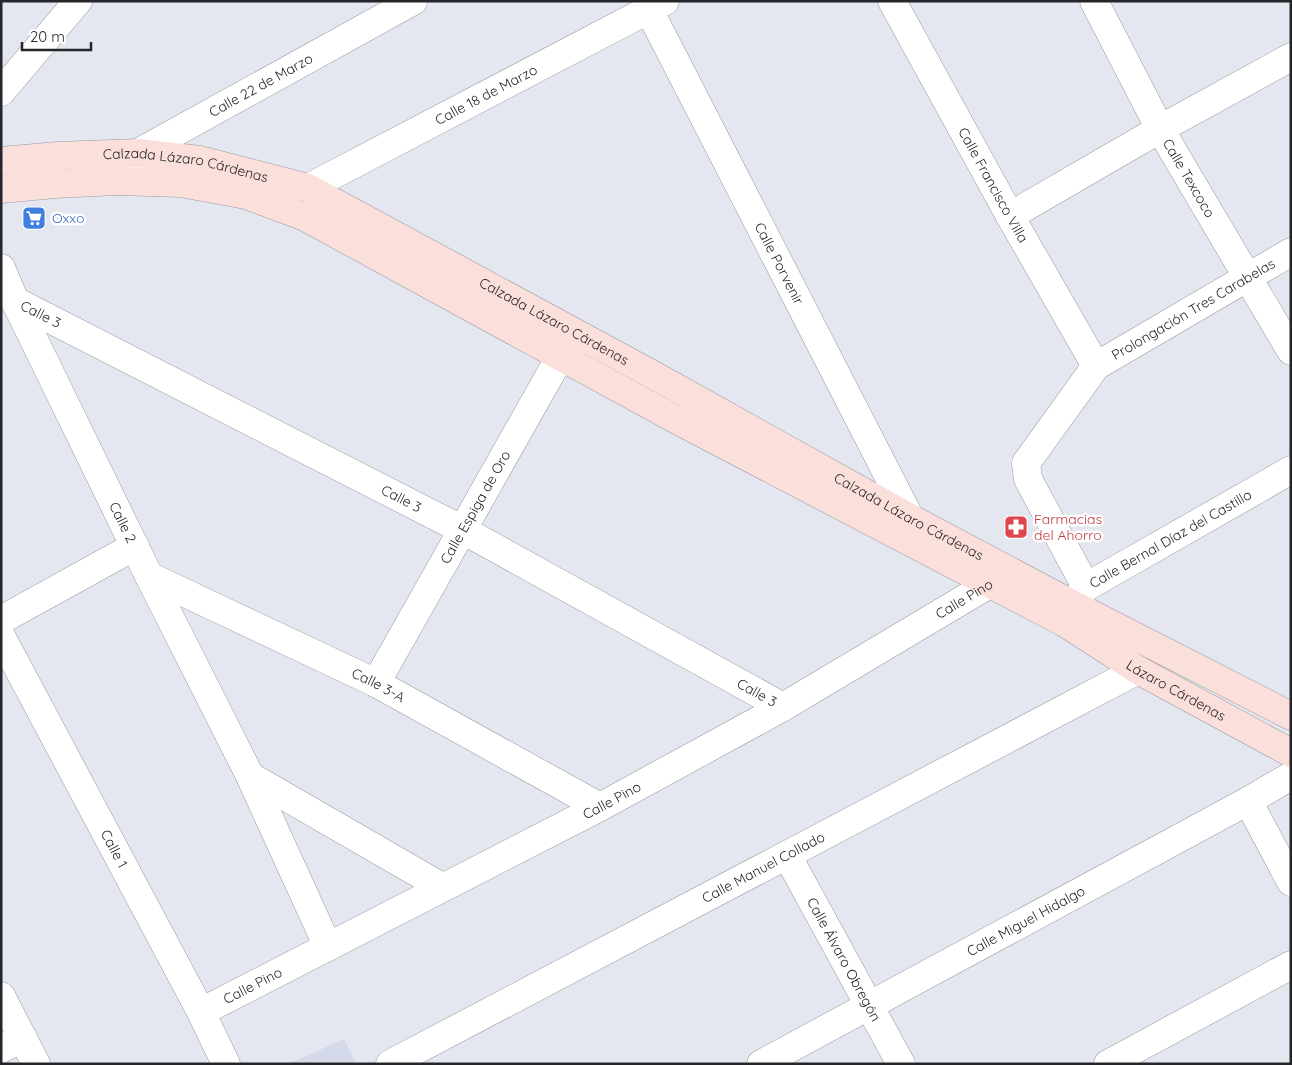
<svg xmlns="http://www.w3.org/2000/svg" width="1292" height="1065" font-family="Quicksand,sans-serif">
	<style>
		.built { fill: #d4daea }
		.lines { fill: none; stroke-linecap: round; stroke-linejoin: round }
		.street-casing { stroke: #979aa2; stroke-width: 29 }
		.secondary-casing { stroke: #979aa2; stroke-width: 29 }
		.street { stroke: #fff; stroke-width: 28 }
		.secondary { stroke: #fbdfda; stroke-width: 28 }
		.labels { text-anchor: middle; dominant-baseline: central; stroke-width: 5; stroke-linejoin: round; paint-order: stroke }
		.street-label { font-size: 14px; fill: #25262a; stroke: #fff }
		.shop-label { font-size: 14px; fill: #366cbe; stroke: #fff; text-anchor: start }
		.health-label { font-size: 14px; fill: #be3a42; stroke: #fff; text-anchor: start }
	</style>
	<rect width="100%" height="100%" fill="#e4e7f0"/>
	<path class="built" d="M344 1039 356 1064H288Z"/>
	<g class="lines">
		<g class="street-casing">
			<g id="street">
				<path id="s1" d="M892 1 1010 216 1096 366"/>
				<path id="s2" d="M1094 1 1160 129 1291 351"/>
				<path id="s3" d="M649 10 910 518"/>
				<path d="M1 92 78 1"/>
				<path id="s4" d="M130 164 138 153 413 1"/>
				<path id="s5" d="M308 188 665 1"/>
				<path d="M1010 216 1160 129 1291 57"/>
				<path id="s6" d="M1 268 15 301 149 576 250 776 328 947"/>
				<path id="s7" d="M15 301 461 529 783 707"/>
				<path id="s8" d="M149 576 376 683 600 807"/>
				<path id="s9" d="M1086 587 1028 479 1026 463 1096 366 1291 252"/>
				<path id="s10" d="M1075 601 1086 587 1291 470"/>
				<path d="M1 620 135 546"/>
				<path id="s11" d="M1 636 201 1012 226 1064"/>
				<path id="s12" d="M376 683 560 357 569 334"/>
				<path d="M250 776 442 887"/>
				<path d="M1248 801 1291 882"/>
				<path id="s13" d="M787 855 901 1064"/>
				<path d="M1 996 36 1064"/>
				<path id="s14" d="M201 1012 600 807 783 707 991 583 1009 577"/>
				<path d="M1 1049 23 1038"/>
				<path id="s15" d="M390 1064 1138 670"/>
				<path id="s16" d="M761 1064 1248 801 1291 776"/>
				<path d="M1108 1064 1291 965"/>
			</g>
		</g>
		<g class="secondary-casing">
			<g id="secondary">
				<path id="s17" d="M1 161 58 156 138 153 200 160 308 188 657 377 910 518 1072 604 1291 716"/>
				<path id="s18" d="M1 189 55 184 117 181 181 183 246 195 305 217 677 420 1065 623 1138 670 1291 753"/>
			</g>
		</g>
		<use href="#street" class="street"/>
		<use href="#secondary" class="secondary"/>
	</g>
	<defs>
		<g id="supermarket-square" transform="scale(1.25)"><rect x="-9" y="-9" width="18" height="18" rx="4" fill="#3f7fe0" stroke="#fff"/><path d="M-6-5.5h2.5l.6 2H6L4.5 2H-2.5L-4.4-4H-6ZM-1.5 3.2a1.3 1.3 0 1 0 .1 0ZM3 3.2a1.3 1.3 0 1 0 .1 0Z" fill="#fff"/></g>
		<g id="pharmacy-square" transform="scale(1.25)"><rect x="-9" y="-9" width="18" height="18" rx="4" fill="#e0444e" stroke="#fff"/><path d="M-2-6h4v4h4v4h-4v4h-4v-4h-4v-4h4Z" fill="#fff"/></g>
	</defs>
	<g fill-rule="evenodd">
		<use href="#supermarket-square" x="34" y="218"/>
		<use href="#pharmacy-square" x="1016" y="527"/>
	</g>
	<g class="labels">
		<g class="street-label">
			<text stroke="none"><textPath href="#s4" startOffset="154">Calle 22 de Marzo</textPath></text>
			<text stroke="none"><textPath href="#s5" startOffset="201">Calle 18 de Marzo</textPath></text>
			<text stroke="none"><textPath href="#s17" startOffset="186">Calzada Lázaro Cárdenas</textPath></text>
			<text stroke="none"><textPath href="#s2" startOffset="201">Calle Texcoco</textPath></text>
			<text stroke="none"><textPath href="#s1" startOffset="210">Calle Francisco Villa</textPath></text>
			<text stroke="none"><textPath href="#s3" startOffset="285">Calle Porvenir</textPath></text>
			<text stroke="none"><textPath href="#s9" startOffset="371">Prolongación Tres Carabelas</textPath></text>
			<text stroke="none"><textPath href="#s7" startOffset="29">Calle 3</textPath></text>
			<text stroke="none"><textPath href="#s17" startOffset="591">Calzada Lázaro Cárdenas</textPath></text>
			<text stroke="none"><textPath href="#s7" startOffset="434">Calle 3</textPath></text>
			<text stroke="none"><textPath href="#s12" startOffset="202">Calle Espiga de Oro</textPath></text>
			<text stroke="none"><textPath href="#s17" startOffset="996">Calzada Lázaro Cárdenas</textPath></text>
			<text stroke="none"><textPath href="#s6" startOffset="282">Calle 2</textPath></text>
			<text stroke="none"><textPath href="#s10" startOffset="115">Calle Bernal Díaz del Castillo</textPath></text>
			<text stroke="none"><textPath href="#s14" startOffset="868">Calle Pino</textPath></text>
			<text stroke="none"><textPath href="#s8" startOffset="254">Calle 3-A</textPath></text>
			<text stroke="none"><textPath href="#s18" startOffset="1301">Lázaro Cárdenas</textPath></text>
			<text stroke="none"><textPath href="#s7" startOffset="839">Calle 3</textPath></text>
			<text stroke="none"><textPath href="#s14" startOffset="462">Calle Pino</textPath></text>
			<text stroke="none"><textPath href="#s11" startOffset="241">Calle 1</textPath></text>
			<text stroke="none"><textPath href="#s15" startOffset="422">Calle Manuel Collado</textPath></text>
			<text stroke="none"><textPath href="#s16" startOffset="301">Calle Miguel Hidalgo</textPath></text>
			<text stroke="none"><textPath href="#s13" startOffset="119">Calle Álvaro Obregón</textPath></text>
			<text stroke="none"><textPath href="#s14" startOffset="58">Calle Pino</textPath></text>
		</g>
		<g class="shop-label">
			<text x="52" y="218">Oxxo</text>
		</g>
		<g class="health-label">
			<text x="1034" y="519">Farmacias<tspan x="1034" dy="16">del Ahorro</tspan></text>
		</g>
	</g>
	<rect width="1292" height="1065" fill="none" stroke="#25262a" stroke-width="5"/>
	<path d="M22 42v8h69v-8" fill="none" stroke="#25262a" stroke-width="2.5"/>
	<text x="30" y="42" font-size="15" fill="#25262a" stroke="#ffffff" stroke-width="4" paint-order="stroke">20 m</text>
</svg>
